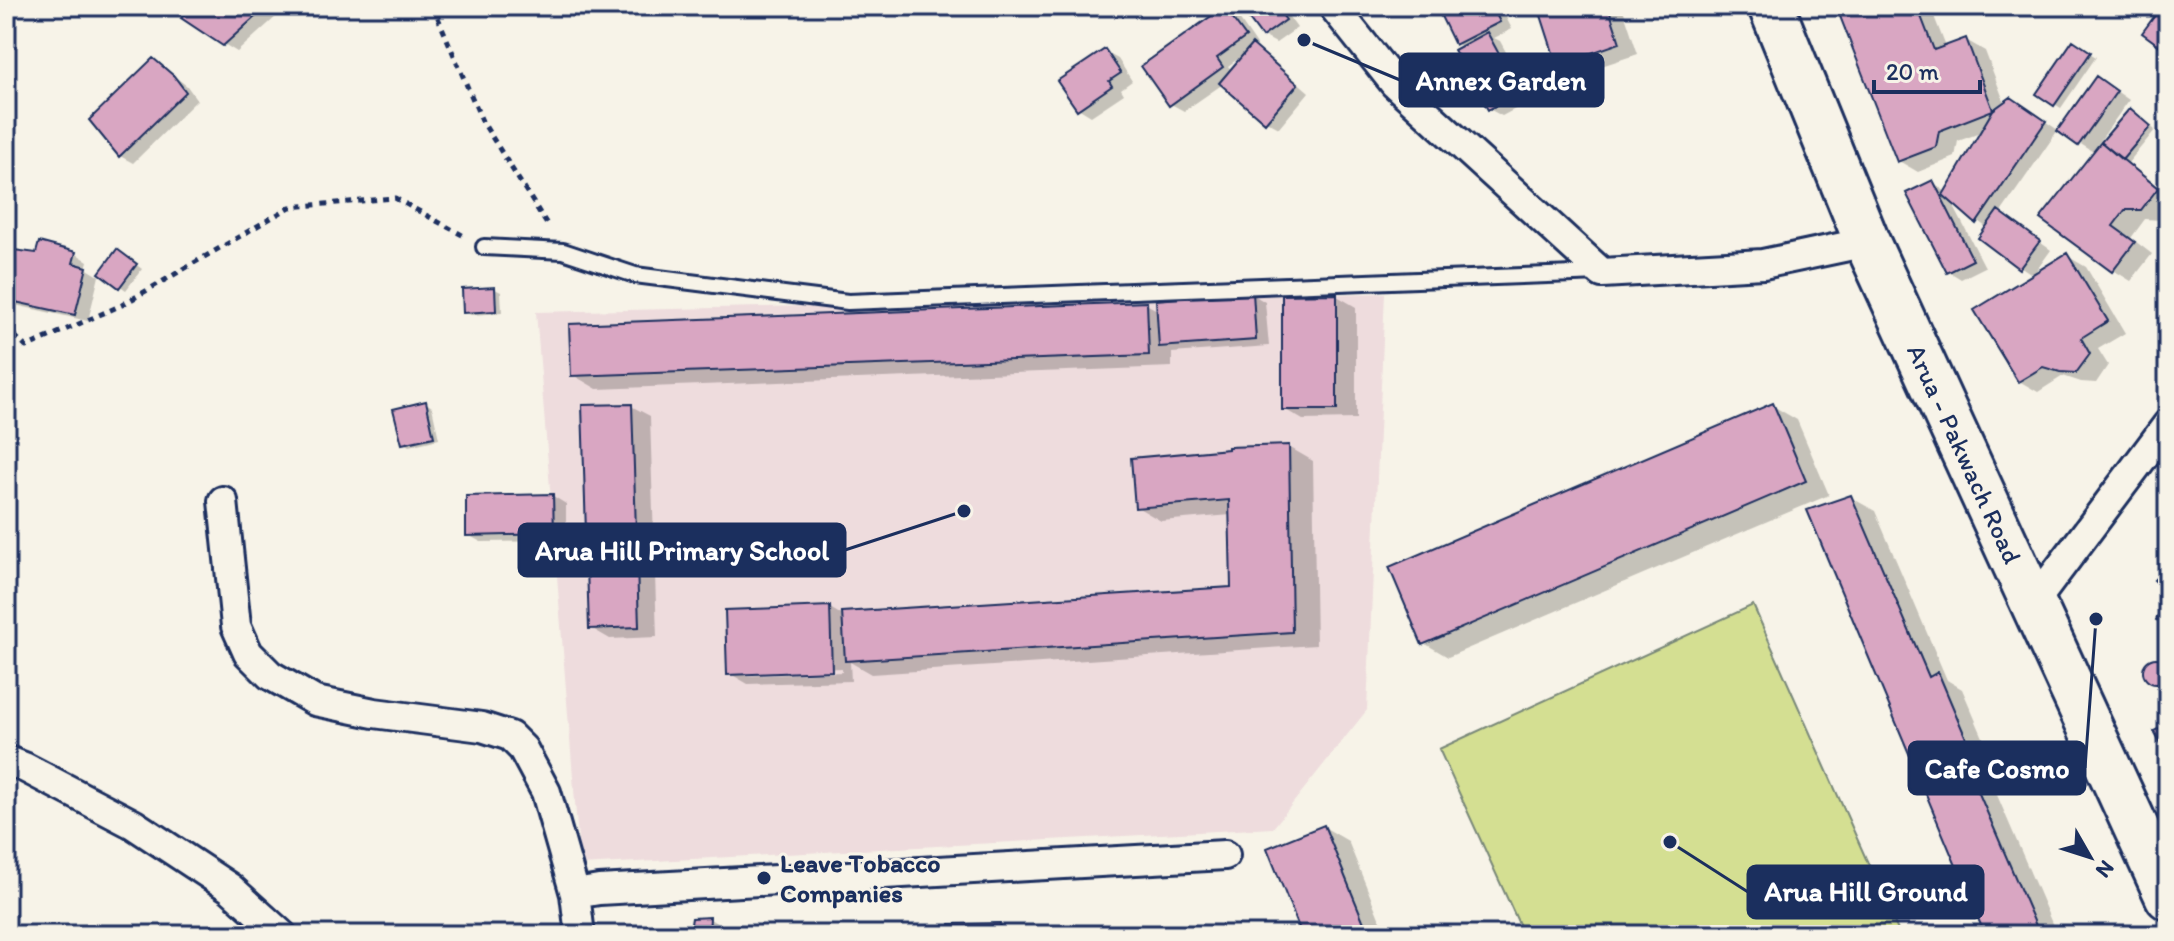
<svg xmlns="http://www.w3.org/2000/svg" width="2174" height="941" font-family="Itim,sans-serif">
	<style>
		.built { fill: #eedcdd }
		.green { fill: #d4df92; stroke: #788778; stroke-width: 2 }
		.shadow { fill: #0003; fill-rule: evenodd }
		.building { fill: #d9a6c2; stroke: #1b2f5e; stroke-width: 2 }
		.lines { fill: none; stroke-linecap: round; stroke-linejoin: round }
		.service-casing { stroke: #1b2f5e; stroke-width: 20 }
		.minor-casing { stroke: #1b2f5e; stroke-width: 34 }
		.primary-casing { stroke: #1b2f5e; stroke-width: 50 }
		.path { stroke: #1b2f5e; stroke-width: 5; stroke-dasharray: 6 6; stroke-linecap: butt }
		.service { stroke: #f7f3e8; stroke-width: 14 }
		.minor { stroke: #f7f3e8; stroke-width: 28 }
		.primary { stroke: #f7f3e8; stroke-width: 44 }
		.poi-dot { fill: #1b2f5e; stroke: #f7f3e8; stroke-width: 3 }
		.labels { text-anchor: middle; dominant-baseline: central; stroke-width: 6; stroke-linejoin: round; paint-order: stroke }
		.street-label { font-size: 26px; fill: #1b2f5e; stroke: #f7f3e8 }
		.poi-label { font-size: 26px; font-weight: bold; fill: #1b2f5e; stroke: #f7f3e8; text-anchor: start }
		.leader { fill: none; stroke: #1b2f5e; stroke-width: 3 }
		.callout-dot { fill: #1b2f5e; stroke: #f7f3e8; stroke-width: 3 }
		.callout { fill: #1b2f5e; stroke: #1b2f5e; stroke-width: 3 }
		.callout-label { font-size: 28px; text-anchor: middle; font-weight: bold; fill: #fff }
	</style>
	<rect width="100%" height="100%" fill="#f7f3e8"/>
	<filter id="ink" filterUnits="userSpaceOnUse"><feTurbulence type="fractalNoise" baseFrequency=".0125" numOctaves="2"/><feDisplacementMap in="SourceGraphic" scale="16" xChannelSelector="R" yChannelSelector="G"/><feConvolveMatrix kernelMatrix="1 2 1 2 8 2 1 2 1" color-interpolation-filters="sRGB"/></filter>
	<g filter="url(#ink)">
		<path class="built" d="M1385 293 1367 710 1273 828 580 865 536 312Z"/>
		<path class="green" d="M1753 605 1900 935H1524L1439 749Z"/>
		<path class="shadow" d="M195 6H288L237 52 224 44Z
			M1242 6H1281L1297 28 1276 43 1263 36Z
			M1438 6H1500L1512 29 1494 38 1500 41 1532 100 1502 116 1489 109 1463 47 1456 43Z
			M1540 6H1622L1638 54 1577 74 1558 63Z
			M1838 6H1930L1946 47 1966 40 1985 51 2005 104 2024 107 2058 130 2000 214 2051 250 2033 275 1980 238 1987 228 1950 199 1985 267 1961 279 1948 271 1933 182 1947 193 1983 132 1958 141 1955 157 1918 172 1899 161Z
			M1224 9 1237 16 1257 45 1254 48 1265 54 1309 92 1279 128 1266 121 1223 84 1184 111 1171 104ZM1243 55 1232 71 1228 66Z
			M2074 43 2096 57 2061 108 2039 94Z
			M1105 52 1118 59 1132 81 1121 89 1124 94 1091 116 1078 108Z
			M153 60 187 86 197 100 133 163 120 156Z
			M2109 86 2129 100 2097 145 2100 147 2136 114 2155 130 2128 163 2168 194V211L2161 220 2145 219 2131 238 2152 254 2131 281 2113 270 2095 153 2060 131Z
			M6 251 37 256 75 253 88 261 86 268 99 276 88 321 6 303Z
			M123 255 142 269 126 290 102 273Z
			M2067 256 2086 267 2125 333 2098 349 2108 365 2096 383 2081 382 2063 376 2038 392 2019 381Z
			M495 289 501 292 502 313 471 315 465 312Z
			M1252 294 1265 302 1269 346 1172 353V367L597 389 573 375 1146 304 1159 311Z
			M1337 296 1356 307V419L1303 420 1284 409Z
			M426 403 432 407 439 439 409 446 404 443Z
			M631 406 650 416 657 637 610 639 591 628Z
			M1773 406 1797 420 1829 495 1448 657 1424 643Z
			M1289 447 1313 461 1316 645 871 674 850 662 851 681 748 684 729 673 830 608 845 617 1233 589 1231 515 1161 521 1137 507ZM842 668V672L745 676V672Z
			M553 496 566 504V541L481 542 468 535Z
			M1850 497 1875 511 1947 680 1962 689 1994 763 1985 767 2057 935H1987Z
			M2158 659 2168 663V685L2162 687 2148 679 2146 667 2150 661Z
			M1324 827 1348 841 1386 935H1304Z
			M710 919 723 927 722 935H691Z
			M1000 925 1012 932V935H953Z"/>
		<path class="building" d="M193 6H267L223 46 181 18Z
			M1239 6H1275L1286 20 1262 37Z
			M1436 6H1492L1500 22 1455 45Z
			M1538 6H1608L1620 43 1557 65Z
			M1836 6H1917L1934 50 1966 38 1993 110 1939 131 1936 147 1897 162Z
			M2162 6H2168V52L2142 33Z
			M1224 7 1246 37 1217 58 1223 67 1169 106 1141 66Z
			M1487 32 1520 93 1488 110 1454 50Z
			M2073 40 2091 52 2054 106 2036 94Z
			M1252 44 1298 84 1265 123 1219 83Z
			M1105 49 1121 73 1109 81 1112 86 1077 110 1057 81Z
			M153 58 174 76 186 92 119 157 89 120Z
			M2096 76 2117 91 2078 146 2057 131Z
			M2011 97 2046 121 1976 224 1943 195 1993 110Z
			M2130 108 2151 126 2122 160 2101 142Z
			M2101 142 2158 188 2141 210H2125L2113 226 2135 242 2112 272 2040 219Z
			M1933 180 1973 260 1947 273 1906 193Z
			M1998 210 2040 241 2019 269 1978 238Z
			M39 242 76 252 73 263 87 267 75 315 6 300V249L36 253Z
			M117 249 137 264 119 288 99 273Z
			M2067 253 2108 321 2081 338 2090 354 2076 373 2060 372 2043 367 2018 382 1974 310Z
			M495 287 496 311 463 313 462 289Z
			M1253 292 1256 340 1159 347 1156 300Z
			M1337 294V410H1282V295Z
			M1147 302 1149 355 571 376 569 324Z
			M426 401 434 437 402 444 393 409Z
			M1773 403 1806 481 1422 645 1389 567Z
			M632 404 639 627 589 629 582 405Z
			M1289 445 1292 632 845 661 842 612 1231 587 1229 500 1135 508 1131 458 1228 449V447Z
			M553 494 554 534 466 536V496Z
			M1851 495 1929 677 1938 672 1971 750 1962 754 2040 935H1985L1807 510Z
			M2168 566V592L2154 580Z
			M2168 598V627L2156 620Z
			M830 606 832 671 727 675 725 610Z
			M2143 671a13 13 0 1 1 26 0a13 13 0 1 1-26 0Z
			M2168 724V756L2154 731Z
			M1324 825 1369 935H1302L1267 848Z
			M710 917 709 935H689L692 918Z
			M1000 923V935H951L950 924Z"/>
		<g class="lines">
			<g class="service-casing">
				<path id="service" d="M484 247 563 251 635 275 848 302 1601 273"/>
			</g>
			<g class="minor-casing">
				<path id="minor" d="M1333 6 1395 84 1602 273 1763 264 1867 242
					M223 501 236 626 248 653 270 675 315 701 374 713 482 727 510 736 523 749 546 792 575 894
					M2032 605 2168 424
					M6 760 24 767 133 824 230 888 282 935
					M580 935 575 894 599 890 1225 855"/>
			</g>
			<g class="primary-casing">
				<g id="primary">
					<path id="s1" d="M1771 6 1867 242 2168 897"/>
				</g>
			</g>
			<path class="path" d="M433 6 482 121 548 226
				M6 327 26 347 122 305 290 207 395 198 464 236"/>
			<use href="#service" class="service"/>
			<use href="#minor" class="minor"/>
			<use href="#primary" class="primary"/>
		</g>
	</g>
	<circle class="poi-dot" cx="764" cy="878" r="8"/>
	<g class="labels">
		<g class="street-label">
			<text stroke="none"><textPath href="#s1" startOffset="488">Arua - Pakwach Road</textPath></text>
		</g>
		<g class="poi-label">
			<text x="780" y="863">Leave Tobacco<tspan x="780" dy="30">Companies</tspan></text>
		</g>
	</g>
	<path class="leader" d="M1304 40L1400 80M964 511L845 550M2096 619L2085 768M1670 842L1748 892"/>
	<g class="callout-dot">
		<circle cx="1304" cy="40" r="8"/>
		<circle cx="964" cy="511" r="8"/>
		<circle cx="2096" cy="619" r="8"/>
		<circle cx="1670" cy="842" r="8"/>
	</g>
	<g class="callout">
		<rect x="1400" y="54" width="203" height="52" rx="8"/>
		<rect x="519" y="524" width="326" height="52" rx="8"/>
		<rect x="1909" y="742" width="176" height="52" rx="8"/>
		<rect x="1748" y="866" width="235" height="52" rx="8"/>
	</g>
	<g class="callout-label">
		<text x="1501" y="90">Annex Garden</text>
		<text x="682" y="560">Arua Hill Primary School</text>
		<text x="1997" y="778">Cafe Cosmo</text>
		<text x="1866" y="901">Arua Hill Ground</text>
	</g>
	<rect width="2174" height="941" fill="none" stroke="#f7f3e8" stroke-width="32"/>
	<rect x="16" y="16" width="2142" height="909" fill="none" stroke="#1b2f5e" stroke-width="3" filter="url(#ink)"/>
	<g transform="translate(2090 857) rotate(129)" stroke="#f7f3e8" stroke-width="6" paint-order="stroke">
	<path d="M0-6L14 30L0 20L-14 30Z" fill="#1b2f5e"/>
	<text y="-12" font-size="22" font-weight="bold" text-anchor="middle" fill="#1b2f5e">N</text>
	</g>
	<path d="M1874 80v12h106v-12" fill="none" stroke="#1b2f5e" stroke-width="4"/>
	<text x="1886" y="80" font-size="24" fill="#1b2f5e" stroke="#f7f3e8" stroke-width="6" paint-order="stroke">20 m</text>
</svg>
